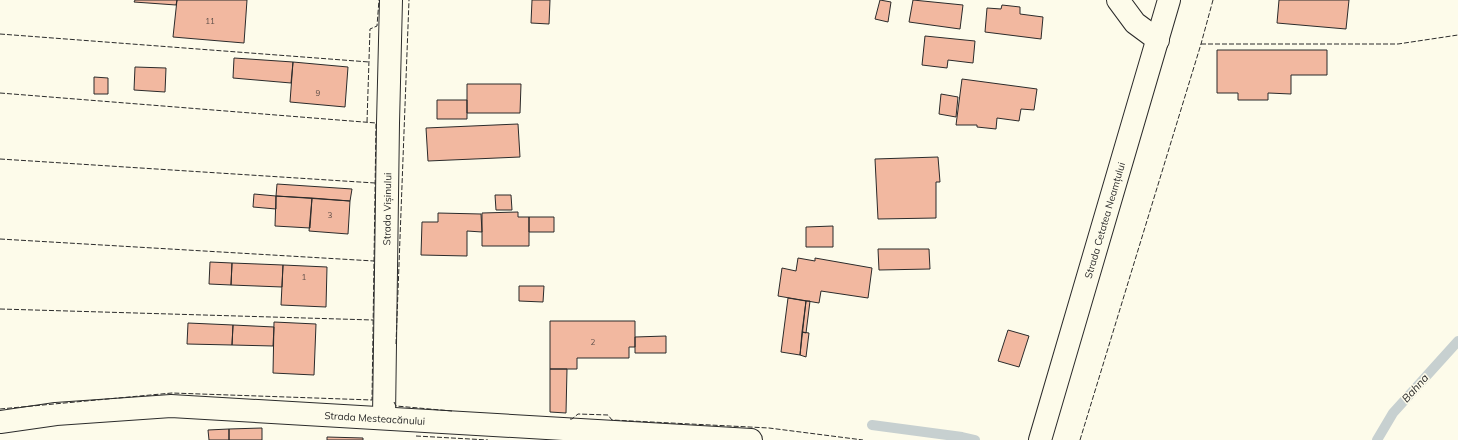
<svg xmlns="http://www.w3.org/2000/svg" width="1458" height="440" font-family="Mulish,sans-serif">
	<style>
		.lines { fill: none; stroke-linecap: round; stroke-linejoin: round }
		.stream { stroke: #c7d0d0; stroke-width: 10 }
		.building { fill: #f2b8a0; stroke: #2b2b2b }
		.minor-casing { stroke: #2b2b2b; stroke-width: 24 }
		.major-casing { stroke: #2b2b2b; stroke-width: 24 }
		.minor { stroke: #fdfbea; stroke-width: 22 }
		.major { stroke: #fdfbea; stroke-width: 22 }
		.fence { stroke: #2b2b2b; stroke-width: 1; stroke-dasharray: 5 2; stroke-linecap: butt }
		.labels { text-anchor: middle; dominant-baseline: central; stroke-width: 3; stroke-linejoin: round; paint-order: stroke }
		.number-label { font-size: 8px; fill: #5d4e48 }
		.street-label { font-size: 10px; fill: #2b2b2b; stroke: #fdfbea }
		.water-label { font-size: 11px; font-style: italic; fill: #2b2b2b; stroke: #fdfbea }
	</style>
	<rect width="100%" height="100%" fill="#fdfbea"/>
	<g class="lines">
		<path class="stream" d="M872 425 962 437 975 440
			M1377 440 1393 413 1458 341"/>
	</g>
	<path class="building" d="M135 0H177L176 5 134 2Z
		M177 0H247L244 43 173 37Z
		M532 0H550L549 24 531 23Z
		M880 0 891 2 888 22 875 19Z
		M913 0 963 5 960 29 909 22Z
		M1279 0H1349L1346 29 1277 23Z
		M1002 5 1020 7V14L1043 17 1041 39 985 32 987 8 1001 9Z
		M925 36 975 41 973 63 948 60 947 68 922 65Z
		M1217 50H1327V75H1291V94L1268 93V100H1238V93H1217Z
		M234 58 293 62 291 83 233 78Z
		M293 62 348 67 345 107 290 102Z
		M135 67 166 68 165 92 134 90Z
		M94 77 108 78V94H94Z
		M962 79 1037 89 1034 110 1021 109 1019 121 997 118 996 129 977 127V125H956Z
		M467 84H521L520 113H467Z
		M941 94 958 97 956 117 939 114Z
		M437 100H467V119H437Z
		M518 124 520 157 428 161 426 128Z
		M938 157 940 182H936V218L878 219 875 159Z
		M277 184 352 189 350 201 276 196Z
		M254 194 276 196V209L253 207Z
		M495 195H511L512 210H496Z
		M276 196 312 198 310 228 275 226Z
		M312 198 350 201 348 234 309 231Z
		M518 212V217H529V246H482V213Z
		M438 213 481 214 482 232 467 231V256L421 255 422 222H438Z
		M529 217H554V232H529Z
		M833 226V247H806V227Z
		M878 249H929L930 269 879 270Z
		M798 258 815 261V258L872 268 868 298 821 291 819 303 778 296 782 268 796 271Z
		M210 262 232 263 231 285 209 284Z
		M232 263 283 265 282 287 231 285Z
		M283 265 327 267 326 307 281 305Z
		M519 286H544L543 302 519 301Z
		M788 298 806 301 800 355 781 352Z
		M806 301H810L806 333 802 332Z
		M550 321H635V347H629V358H577V369H550Z
		M274 322 316 324 314 375 273 373Z
		M188 323 233 325 232 345 187 344Z
		M233 325 274 327 273 346 232 345Z
		M1008 330 1029 336 1019 367 998 361Z
		M802 332 809 333 806 357 800 355Z
		M666 336V353H635V337Z
		M550 369H567L566 413 550 412Z
		M262 428V440H229V429Z
		M229 429V440H209L208 430Z
		M327 437 363 438V440H327Z"/>
	<g class="lines">
		<g class="minor-casing">
			<g id="minor">
				<path d="M1118 0 1135 23 1158 40"/>
				<path id="s1" d="M384 417 388 123 391 0"/>
				<path id="s2" d="M0 422 56 414 171 406 751 440"/>
			</g>
		</g>
		<g class="major-casing">
			<g id="major">
				<path id="s3" d="M1040 440 1169 0"/>
			</g>
		</g>
		<use href="#minor" class="minor"/>
		<use href="#major" class="major"/>
		<path class="fence" d="M0 34 369 62
			M1201 44H1398L1458 35
			M0 93 376 123 372 400 172 393 0 409
			M367 122 370 29 377 26 379 0
			M0 159 375 183
			M0 239 374 261
			M0 309 373 320
			M396 344 409 0
			M394 402 396 406 452 411
			M570 419H572L578 414 608 415 612 420 769 428 863 440
			M416 436 488 440
			M1080 440 1201 44 1213 0"/>
	</g>
	<g class="labels">
		<g class="number-label">
			<text x="210" y="21">11</text>
			<text x="318" y="93">9</text>
			<text x="330" y="215">3</text>
			<text x="304" y="277">1</text>
			<text x="593" y="342">2</text>
		</g>
		<g class="street-label">
			<text stroke="none"><textPath href="#s1" startOffset="208">Strada Vișinului</textPath></text>
			<text stroke="none"><textPath href="#s3" startOffset="229">Strada Cetatea Neamțului</textPath></text>
			<text stroke="none"><textPath href="#s2" startOffset="376">Strada Mesteacănului</textPath></text>
		</g>
		<g class="water-label">
			<text transform="translate(1415 388) rotate(-48)">Bahna</text>
		</g>
	</g>
</svg>
